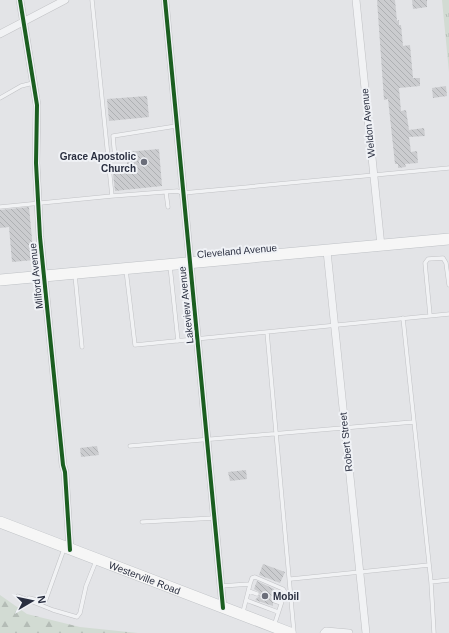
<svg xmlns="http://www.w3.org/2000/svg" width="449" height="633" font-family="Helvetica,sans-serif">
	<style>
		.forest { fill: url(#forest-firs) }
		.park { fill: url(#park-tufts) }
		.building { fill: url(#building-back-hatch) }
		.lines { fill: none; stroke-linecap: round; stroke-linejoin: round }
		.service-casing { stroke: #c1c2c5; stroke-width: 4.5 }
		.minor-casing { stroke: #c1c2c5; stroke-width: 8 }
		.primary-casing { stroke: #bec1c5; stroke-width: 12 }
		.service { stroke: #f1f2f4; stroke-width: 3.5 }
		.minor { stroke: #f1f2f4; stroke-width: 7 }
		.primary { stroke: #f6f6f6; stroke-width: 11 }
		.cycleway-casing { stroke: #f0f2f6; stroke-width: 6 }
		.cycleway { stroke: #1b5e20; stroke-width: 4 }
		.poi-dot { fill: #6b6e7a; stroke: #f0f2f6; stroke-width: 1.5 }
		.labels { text-anchor: middle; dominant-baseline: central; stroke-width: 4; stroke-linejoin: round; paint-order: stroke }
		.street-label { font-size: 10px; fill: #2a2f40; stroke: #f0f2f6 }
		.poi-label { font-size: 10px; font-weight: bold; fill: #2a2f40; stroke: #f0f2f6; text-anchor: end }
	</style>
	<defs>
		<pattern id="forest-firs" width="22" height="20" patternUnits="userSpaceOnUse"><rect width="22" height="20" fill="#d2dbd3"/><path d="M5 1l3.5 6h-7zM16 11l3.5 6h-7z" fill="#b4bcb6"/></pattern>
		<pattern id="park-tufts" width="24" height="20" patternUnits="userSpaceOnUse"><rect width="24" height="20" fill="#d2dbd3"/><path d="M3 7l-1-3M5 7V3M7 7l1-3M15 17l-1-3M17 17v-4M19 17l1-3" fill="none" stroke="#b4bcb6"/></pattern>
		<pattern id="building-back-hatch" width="6" height="6" patternUnits="userSpaceOnUse"><rect width="6" height="6" fill="#cbcccf"/><path d="M-1 5l2 2M0 0l6 6M5-1l2 2" fill="none" stroke="#aeb0b3"/></pattern>
	</defs>
	<rect width="100%" height="100%" fill="#e3e4e7"/>
	<path class="forest" d="M0 595 27 614 80 627 138 633H0Z"/>
	<path class="park" d="M442 0H449V72Z"/>
	<path class="building" d="M377 0H395L397 21 399 20V25H401L403 46 410 45 413 78H420V86L399 88 401 111 406 110 409 130 424 128 425 136 409 137 411 152 417 151 418 163 405 164 406 167 398 168V164H395L388 99 384 100Z
		M412 0H427V7L413 9Z
		M446 86 447 96 433 98 432 88Z
		M147 96 149 117 109 121 107 99Z
		M159 149 162 186 115 191 113 174 128 172 126 152Z
		M29 207 34 260 12 262 9 227 0 228V210Z
		M97 446 99 455 81 457 80 448Z
		M246 470 247 479 230 481 228 472Z
		M263 564 285 572 280 583 259 575Z
		M257 581 274 589 271 598 273 599V606L255 600 260 595 259 592 254 589Z"/>
	<g class="lines">
		<g class="service-casing">
			<path id="service" d="M92 0 112 196
				M0 98 21 86 33 83
				M115 158 113 136 176 126
				M166 192 168 207
				M0 207 112 196 177 191 183 193 449 168
				M170 266 178 341
				M126 270 135 345 449 314
				M75 275 82 347
				M430 315 425 263 428 259 443 258 446 263 449 285
				M403 318 431 582 434 633
				M267 332 294 633
				M130 446 413 422
				M142 522 214 518
				M291 579 429 565
				M431 582 449 580
				M250 584 246 600 278 612
				M221 586 250 584 252 578 255 577 283 589 285 592 274 626
				M249 591 257 594
				M18 596 53 610 77 617 80 613 86 586 96 561
				M29 598 45 602 64 549
				M275 601 281 603
				M243 612 246 600"/>
		</g>
		<g class="minor-casing">
			<path id="minor" d="M20 0 37 105 36 163 40 237 63 465 65 472 70 550
				M165 0 223 608
				M356 0 381 246
				M0 34 65 0
				M327 251 366 633
				M324 633 326 631 349 633"/>
		</g>
		<g class="primary-casing">
			<g id="primary">
				<path d="M0 280 449 239"/>
				<path id="s1" d="M0 522 290 633"/>
			</g>
		</g>
		<use href="#service" class="service"/>
		<use href="#minor" class="minor"/>
		<use href="#primary" class="primary"/>
		<g class="cycleway-casing">
			<path id="cycleway" d="M20 0 37 105 36 163 40 237 63 465 65 472 70 550
				M165 0 223 608"/>
		</g>
		<use href="#cycleway" class="cycleway"/>
	</g>
	<g class="poi-dot">
		<circle cx="144" cy="162" r="4"/>
		<circle cx="265" cy="596" r="4"/>
	</g>
	<g class="labels">
		<g class="street-label">
			<text transform="translate(368 123) rotate(-96)">Weldon Avenue</text>
			<text transform="translate(237 251) rotate(-5)">Cleveland Avenue</text>
			<text transform="translate(36 276) rotate(-96)">Milford Avenue</text>
			<text transform="translate(186 305) rotate(-96)">Lakeview Avenue</text>
			<text transform="translate(346 442) rotate(-96)">Robert Street</text>
			<text stroke="none"><textPath href="#s1" startOffset="155">Westerville Road</textPath></text>
		</g>
		<g class="poi-label">
			<text x="136" y="156">Grace Apostolic<tspan x="136" dy="12">Church</tspan></text>
			<text x="273" y="596" text-anchor="start">Mobil</text>
		</g>
	</g>
	<g transform="translate(32 601) rotate(81)" stroke="#f0f2f6" stroke-width="3" paint-order="stroke">
	<path d="M0-3L7 15L0 10L-7 15Z" fill="#2a2f40"/>
	<text y="-6" font-size="11" font-weight="bold" text-anchor="middle" fill="#2a2f40">N</text>
	</g>
</svg>
